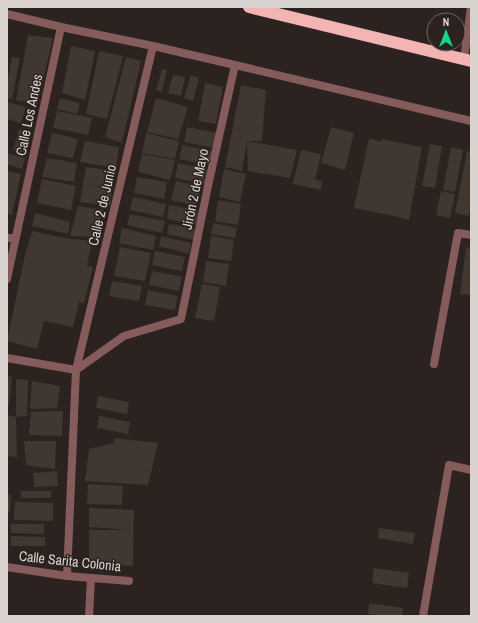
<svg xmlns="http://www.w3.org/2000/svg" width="478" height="623" font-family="'Archivo Narrow',sans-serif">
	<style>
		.building { fill: #3f3730 }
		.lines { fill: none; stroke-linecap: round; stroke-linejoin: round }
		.street { stroke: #855c5b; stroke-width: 8 }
		.highway { stroke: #f3b4b4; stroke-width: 12 }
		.labels { text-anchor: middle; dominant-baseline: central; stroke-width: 3; stroke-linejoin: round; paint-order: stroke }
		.street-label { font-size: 14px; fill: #d9d3d0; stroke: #2c221f }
	</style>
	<rect width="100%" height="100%" fill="#2c221f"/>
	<path class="building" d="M28 35 53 38 37 105 16 100Z
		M71 46 95 51 85 100 62 93Z
		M99 51 123 56 107 119 86 114Z
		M12 57 20 58 12 99 7 98V84Z
		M126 57 141 61 122 143 105 137Z
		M162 69 167 70 162 92 156 90Z
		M173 75 185 77 181 96 168 93Z
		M191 75 199 78 193 101 184 98Z
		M205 83 223 87 216 124 198 121Z
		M241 85 266 90 262 141H247L297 150 290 178 248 171 247 141 242 171 225 167Z
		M60 98 80 103 77 114 57 109Z
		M156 98 188 107 178 139 147 132Z
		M7 102 26 107 21 123 7 119Z
		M57 111 92 118 88 135 53 128Z
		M187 127 217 133 214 148 184 142Z
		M331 127 354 133 345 170 321 163Z
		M19 129 31 132 25 153 13 150Z
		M52 133 78 139 73 158 47 153Z
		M146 133 179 141 175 159 142 153Z
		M369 138 381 142V139L422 147 409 220 385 214 354 208Z
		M85 141 119 147 116 168 80 162Z
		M430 144 442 146 435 188 422 186Z
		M182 145 212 151 209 165 179 159Z
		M451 147 463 150 455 192 443 190Z
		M301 150 321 154 315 180 322 181 321 190 293 184Z
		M467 151 471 152V203L469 216 455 213Z
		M7 153 25 158 22 169 7 164Z
		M142 154 175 160 170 180 138 172Z
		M47 158 77 163 74 182 42 177Z
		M178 163 208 169 205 184 175 178Z
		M86 167 115 171 113 188 83 184Z
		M224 169 246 174 240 202 219 197Z
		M7 171 21 174 12 215 7 214Z
		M137 177 167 182 164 199 134 193Z
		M42 179 76 186 71 210 37 203Z
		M176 181 201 187 196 206 171 200Z
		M83 184 112 189 110 206 80 202Z
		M441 191 455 194 450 218 436 215Z
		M133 197 166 204 163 217 130 210Z
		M218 200 241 204 238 225 215 221Z
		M169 205 199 210 196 225 167 219Z
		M78 206 103 210 96 237 70 236Z
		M35 213 70 222 68 234 32 226Z
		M130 214 165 221 162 233 127 225Z
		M213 223 237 228 235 238 211 234Z
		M169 224 196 229 193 240 167 234Z
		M122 228 156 236 153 250 119 243Z
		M32 231 65 238 92 241 87 266 93 267 84 303 79 302 73 327 44 321 37 349 7 341 25 255Z
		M161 236 191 243 189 254 159 246Z
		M211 236 234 240 231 261 208 258Z
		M120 247 151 253 145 281 114 276Z
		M466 247 471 248V295L460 294Z
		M155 251 185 257 182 271 152 265Z
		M206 261 229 264 226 286 203 282Z
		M152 271 182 277 179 291 149 285Z
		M112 281 142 286 139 301 109 296Z
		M202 284 220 287 214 321 195 318Z
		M148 290 178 296 175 310 145 305Z
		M7 376 12 377 9 405H7Z
		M16 379 28 380 27 416 16 417Z
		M32 381 60 386 57 408 30 409Z
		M98 396 129 402 127 414 96 408Z
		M63 411 62 436 29 435 31 412Z
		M7 415 16 417 17 457 7 456Z
		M99 416 130 422 128 434 97 428Z
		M115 438 158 443 148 485 85 481 89 449 114 443Z
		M24 441H56L55 469 26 465Z
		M57 471 58 486 34 487 33 473Z
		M88 484 123 486 122 505 87 504Z
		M21 491H51V498H21Z
		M7 495H11L10 512H7Z
		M15 502 53 503V521L14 520Z
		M89 508 134 510 133 566 89 563V530H130L89 527Z
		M11 524H44V534L11 533Z
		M379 528 415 533 413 544 378 538Z
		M11 536 45 537V546H11Z
		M374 568 409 573 407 588 372 583Z
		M369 603 403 608 402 616H385L368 614Z"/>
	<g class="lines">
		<path class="street" d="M7 14 61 27 153 46 235 65 471 121
			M464 59 471 7
			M7 238H16
			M7 279 61 27
			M7 358 76 370 124 336 181 319 208 186 235 65
			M434 364 458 233 471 235
			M7 567 67 576 129 581
			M67 576 76 370 153 46
			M89 616 91 578
			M423 616 449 465 471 470"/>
		<path class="highway" d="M249 7 471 61"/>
	</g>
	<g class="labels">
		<g class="street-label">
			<text transform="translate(29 115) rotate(-78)">Calle Los Andes</text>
			<text transform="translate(195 189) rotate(-78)">Jirón 2 de Mayo</text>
			<text transform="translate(102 205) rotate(-77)">Calle 2 de Junio</text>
			<text transform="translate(70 561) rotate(6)">Calle Sarita Colonia</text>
		</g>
	</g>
	<rect width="478" height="623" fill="none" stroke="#d9d3d0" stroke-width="16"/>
	<g transform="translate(446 32)"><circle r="19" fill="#2c221f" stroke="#716966"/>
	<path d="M0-3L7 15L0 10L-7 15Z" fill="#11d98a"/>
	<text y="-6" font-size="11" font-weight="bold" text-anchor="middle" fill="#d9d3d0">N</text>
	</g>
</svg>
